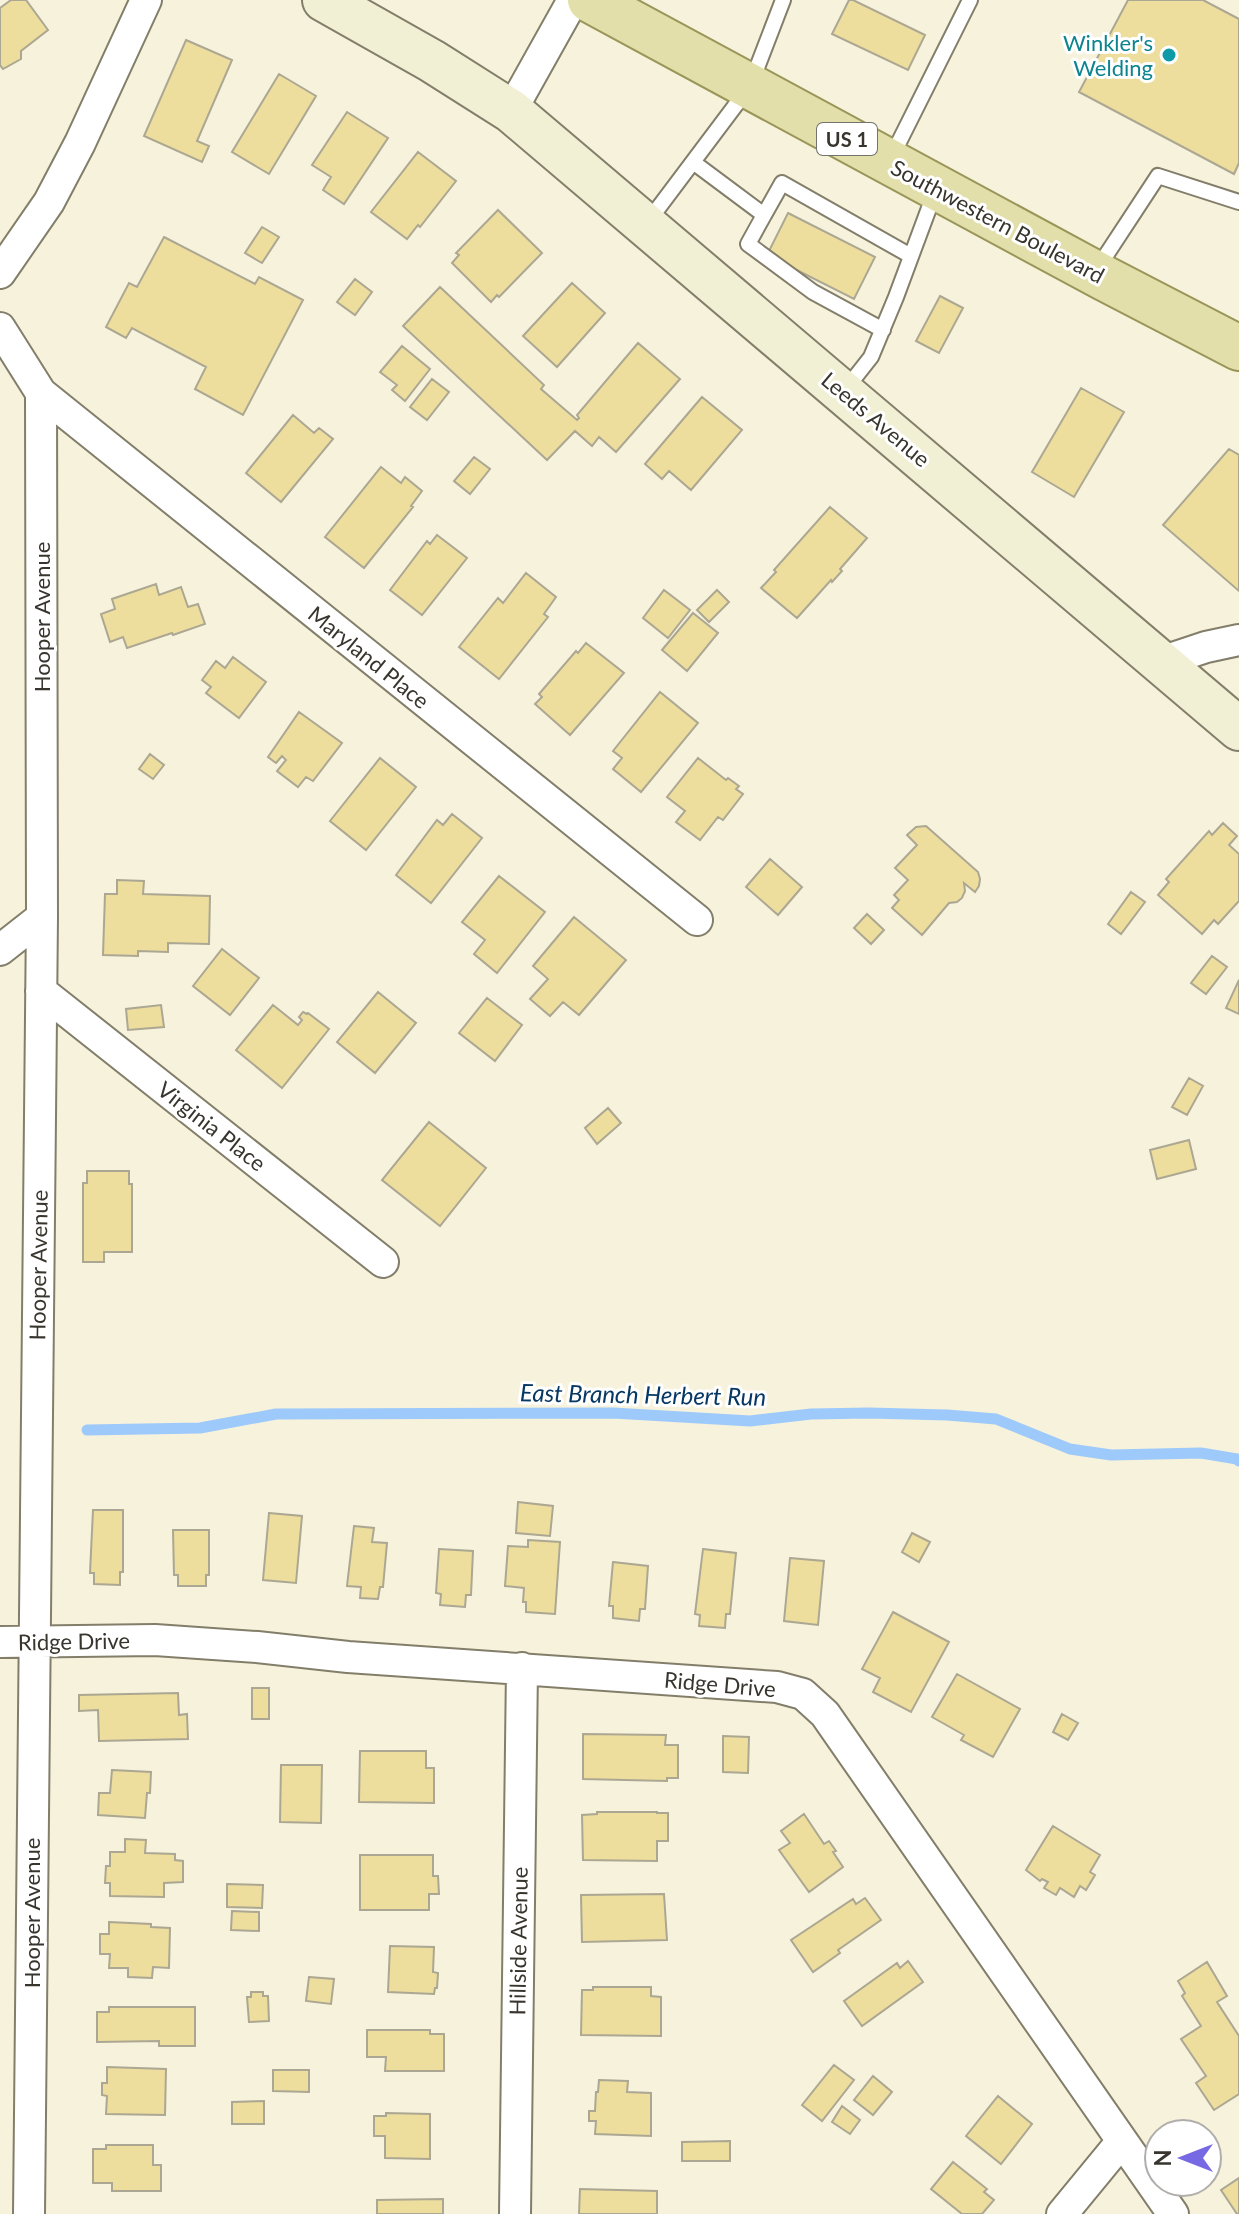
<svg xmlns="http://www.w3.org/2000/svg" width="1239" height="2214" font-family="Lato,sans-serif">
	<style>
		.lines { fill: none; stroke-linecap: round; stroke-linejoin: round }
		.stream { stroke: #9ecafb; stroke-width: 11 }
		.building { fill: #edde9e; stroke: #aca792; stroke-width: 2 }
		.lane-casing { stroke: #827e6a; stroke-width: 18 }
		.street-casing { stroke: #827e6a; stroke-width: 34 }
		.secondary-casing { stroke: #827e6a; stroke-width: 46 }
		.primary-casing { stroke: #9a9659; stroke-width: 48 }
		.lane { stroke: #fff; stroke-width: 14 }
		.street { stroke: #fff; stroke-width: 30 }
		.secondary { stroke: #f1efd4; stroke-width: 42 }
		.primary { stroke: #e2dfaa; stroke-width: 44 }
		.culture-dot { fill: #0f9aa8; stroke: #fff; stroke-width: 3 }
		.labels { text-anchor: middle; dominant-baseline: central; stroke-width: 6; stroke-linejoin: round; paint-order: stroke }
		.shield { fill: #fff; stroke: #73726c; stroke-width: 2 }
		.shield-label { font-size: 20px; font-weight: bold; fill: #37352d }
		.culture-label { font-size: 22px; fill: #0d838f; stroke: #fff; text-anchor: end }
		.street-label { font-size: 22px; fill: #37352d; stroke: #fff }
		.water-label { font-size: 24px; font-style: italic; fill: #073863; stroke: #fff }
	</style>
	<rect width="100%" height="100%" fill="#f7f2dc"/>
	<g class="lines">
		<path class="stream" d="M87 1430 200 1428 276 1414 613 1413 750 1421 811 1414 869 1413 947 1415 996 1419 1070 1449 1111 1455 1201 1453 1237 1459 1239 1461"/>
	</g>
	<path class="building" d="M11 0H26L48 30 21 51V59L3 69 0 65V8Z
		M849 0H853L925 35 908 70 832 34Z
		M1128 0H1203L1239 19V163L1234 174 1079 92Z
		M186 40 232 60 197 141 209 146 202 162 144 136Z
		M279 74 316 96 269 174 232 152Z
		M347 112 388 138 344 204 323 190 331 177 312 165Z
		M418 152 456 181 420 227 418 225 407 239 371 212Z
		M498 210 542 253 499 297 497 295 491 302 452 263 459 255 456 253Z
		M788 213 875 257 854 299 767 255Z
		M262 227 279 237 262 263 245 253Z
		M164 237 255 284 259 277 303 300 243 415 195 389 206 367 132 328 126 338 106 327 129 283 137 287Z
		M355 279 372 292 355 315 337 302Z
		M572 283 605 313 557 367 523 336Z
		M440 287 544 385 541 389 577 420 579 418 577 415 638 343 680 379 616 452 599 437 592 446 575 431 547 460 403 326Z
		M940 296 963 308 939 353 916 341Z
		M402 346 430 369 405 401 392 390 397 385 380 372Z
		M432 379 449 392 427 420 410 407Z
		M1081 388 1124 412 1074 497 1032 472Z
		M702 397 742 430 691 490 669 471 662 479 645 464Z
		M293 415 314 433 319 428 333 439 281 502 246 473Z
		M1229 449 1239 455V591L1163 525Z
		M474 457 490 469 470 494 454 481Z
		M381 467 401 483 405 477 422 491 411 506 413 507 364 568 325 537Z
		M830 507 867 538 840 569 842 571 832 582 831 580 797 618 761 588 776 572 774 570Z
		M437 535 467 558 422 615 390 590 427 541 430 544Z
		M526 573 556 597 544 614 548 617 499 679 459 647 498 598 503 603Z
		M156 584 159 595 181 587 188 607 198 604 205 624 173 635 172 633 127 648 123 637 110 642 101 614 115 609 112 599Z
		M664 590 690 610 668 638 643 618Z
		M717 590 729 602 709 622 697 610Z
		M693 613 718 633 687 671 662 650Z
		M586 643 624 673 570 735 535 704 542 697 539 694 576 651 578 653Z
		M233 657 266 682 239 718 206 693 211 687 202 680 216 661 225 668Z
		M660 692 698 723 641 792 613 769 622 758 613 751Z
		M299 712 342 743 313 781 306 777 298 787 277 771 286 760 282 756 276 763 268 757Z
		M150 754 164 765 153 779 139 769Z
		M380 758 416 787 366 850 330 821Z
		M698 758 726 780 728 778 739 786 736 789 743 794 723 820 718 817 700 840 676 822 685 811 667 797Z
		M452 814 482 838 431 903 396 875 437 820 443 825Z
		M1223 823 1237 836 1229 845 1239 854V901L1218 924 1214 920 1202 934 1158 895 1169 882 1166 879 1209 831 1212 835Z
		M926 826 978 872 980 879 979 886 975 892 964 883 965 891 962 898 957 902 949 903 922 935 892 908 899 900 894 895 908 880 895 868 917 845 907 835 916 827Z
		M770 859 802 887 778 915 746 887Z
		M499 876 545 912 497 973 474 954 485 940 462 922Z
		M117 880 144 881 143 894 210 896 209 944 168 943V952L138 951V956L103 955 105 894H117Z
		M1131 892 1145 902 1121 934 1108 924Z
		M867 914 884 930 871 944 854 928Z
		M574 917 626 960 579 1015 563 1002 550 1016 530 999 548 979 533 966Z
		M222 949 259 978 230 1015 193 986Z
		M1212 956 1227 967 1206 994 1191 983Z
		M1239 980V1014L1226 1008Z
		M378 992 416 1023 375 1073 337 1042Z
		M487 998 522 1025 495 1061 459 1033Z
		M161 1005 164 1027 128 1030 126 1009Z
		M273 1005 298 1025 302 1020 299 1017 303 1012 307 1014 308 1013 329 1029 282 1088 236 1050Z
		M1189 1078 1203 1086 1187 1115 1172 1107Z
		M608 1108 621 1123 597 1144 585 1128Z
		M429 1122 486 1168 440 1226 382 1180Z
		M1189 1140 1196 1169 1157 1179 1150 1150Z
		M87 1171H129V1184H132V1252H104V1262H83V1183H87Z
		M518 1502 553 1506 550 1536 516 1533Z
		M93 1510H123V1572H120V1585L94 1584V1573H90Z
		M269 1513 302 1516 296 1583 263 1580Z
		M354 1526 374 1528 372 1542 387 1543 383 1587H380L378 1599 360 1598 361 1587 347 1586Z
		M173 1530H209V1575H206V1586H178V1575H174Z
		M912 1533 930 1542 919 1562 902 1552Z
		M528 1540 560 1542 555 1614 526 1612V1602H523L524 1588 505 1586 508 1546 528 1547Z
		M439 1549 473 1551 471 1595H466L465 1607 440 1605 441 1594 436 1593Z
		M703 1549 736 1553 730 1614H726L725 1628 699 1626 700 1615 695 1614Z
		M790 1558 824 1561 818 1625 784 1621Z
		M613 1562 648 1566 645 1609H640L639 1621 613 1618V1606H609Z
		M893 1612 949 1642 911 1712 873 1692 880 1678 862 1669Z
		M957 1674 1020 1709 993 1757 961 1740 964 1735 932 1717Z
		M252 1688H269V1719H252Z
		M178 1693 179 1715 187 1714 188 1739 99 1741 98 1710 79 1711V1695Z
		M1062 1714 1078 1723 1068 1740 1053 1732Z
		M583 1734 666 1735 665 1745H678V1778H667V1781L583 1779Z
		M723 1736 749 1737 748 1773 723 1772Z
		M360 1751H426V1768H434V1803L359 1802Z
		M281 1765H322L321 1823 280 1822Z
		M112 1770 151 1772 150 1793H147L145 1818 98 1815 99 1793H110Z
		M597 1812H657V1813H668V1841H657V1861L583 1860 582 1815 597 1814Z
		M804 1814 824 1844 829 1841 836 1851 833 1852 843 1867 809 1892 779 1850 790 1843 781 1831Z
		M1053 1826 1100 1855 1090 1872 1095 1875 1086 1890 1080 1886 1074 1897 1060 1888 1056 1895 1044 1888 1048 1882 1042 1879 1040 1881 1026 1870Z
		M125 1839 146 1840 145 1853 175 1854V1860L183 1861V1882L164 1883V1897L110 1896V1883H105L106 1866H110V1852H125Z
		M360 1855H433V1876H438L439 1894H429V1910H360Z
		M227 1884 263 1885 262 1908 227 1907Z
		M664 1894 667 1940 582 1942 581 1895Z
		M865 1898 881 1920 838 1950 840 1953 813 1972 791 1940 853 1899 856 1904Z
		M232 1911 259 1912V1931L231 1930Z
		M109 1922 151 1924V1927L170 1928 169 1968 153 1967 152 1978 128 1977V1968H109L110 1954H100V1934H109Z
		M390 1946 434 1947 433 1972 438 1973 437 1988H435L434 1994 388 1992Z
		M908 1961 923 1982 862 2026 844 2001 897 1963 900 1968Z
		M1207 1962 1227 1996 1217 2002 1239 2036V2094L1214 2110 1196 2083 1206 2076 1181 2039 1201 2026 1182 1996 1185 1993 1178 1981Z
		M309 1977 334 1979 331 2004 306 2001Z
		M593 1987H651V1996L661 1997V2036L581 2035 582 1990H593Z
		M251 1992H263V1996H268L269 2021 249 2022 247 1997H251Z
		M109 2007H195V2046H159V2041L97 2042V2012H109Z
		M367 2030H430V2034H444V2071H385L386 2057H367Z
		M834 2065 854 2080 822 2121 802 2105Z
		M107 2067 166 2069 165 2115 106 2114 107 2096 102 2095V2083H107Z
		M273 2070H309V2092L273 2091Z
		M873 2076 892 2092 873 2115 854 2100Z
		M599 2080 628 2081 627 2092 651 2093V2136L595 2134 596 2121H589V2111H595L596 2092H598Z
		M998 2096 1032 2124 1001 2164 966 2136Z
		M264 2101V2124H232V2102Z
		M842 2106 860 2120 850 2134 832 2122Z
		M386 2113 430 2114V2159L385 2158V2136H374V2116H386Z
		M730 2141V2161H682V2142Z
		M106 2145H153V2165H161V2191H112V2183H93V2149H106Z
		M953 2162 987 2189 984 2192 994 2200 982 2214H962L931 2189Z
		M1239 2178V2214H1237L1221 2190Z
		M580 2189 657 2191V2214H579Z
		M443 2199V2214H377V2200Z"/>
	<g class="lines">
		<g class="lane-casing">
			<path id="lane" d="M891 158 970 0
				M693 162 764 215 748 244 813 292 883 330
				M764 215 782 183 911 256
				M647 223 750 86 783 0
				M1097 269 1158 176 1239 202
				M845 390 871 357 896 297 935 192"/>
		</g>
		<g class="street-casing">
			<path id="street" d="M511 111 573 0
				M0 273 49 202 80 143 146 0
				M0 328 41 393 42 917 29 2214
				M41 393 697 920
				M1161 662 1206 647 1239 640
				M0 950 42 917
				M41 991 383 1262
				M0 1642 155 1640 257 1647 348 1657 777 1687 803 1694 825 1714 1173 2214
				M515 2214 522 1668
				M1062 2214 1122 2141"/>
		</g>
		<g class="secondary-casing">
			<path id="secondary" d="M324 0 432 61 511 111 1239 729"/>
		</g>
		<g class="primary-casing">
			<path id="primary" d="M590 0 1104 278 1239 348"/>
		</g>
		<use href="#lane" class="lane"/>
		<use href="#street" class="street"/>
		<use href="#secondary" class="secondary"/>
		<use href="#primary" class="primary"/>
	</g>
	<circle class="culture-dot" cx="1169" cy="55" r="8"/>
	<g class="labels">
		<rect class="shield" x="817" y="123" width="60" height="32" rx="6"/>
		<g class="shield-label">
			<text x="847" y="139">US 1</text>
		</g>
		<g class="culture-label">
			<text x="1153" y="42">Winkler's<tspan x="1153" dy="25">Welding</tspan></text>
		</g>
		<g class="street-label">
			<text transform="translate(998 221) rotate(28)">Southwestern Boulevard</text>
			<text transform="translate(876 419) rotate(40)">Leeds Avenue</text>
			<text transform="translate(41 617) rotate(-90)">Hooper Avenue</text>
			<text transform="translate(369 657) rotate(39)">Maryland Place</text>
			<text transform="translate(212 1126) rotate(38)">Virginia Place</text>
			<text transform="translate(38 1265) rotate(-89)">Hooper Avenue</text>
			<text transform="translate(74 1641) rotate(-1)">Ridge Drive</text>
			<text transform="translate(720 1684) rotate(5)">Ridge Drive</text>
			<text transform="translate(31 1913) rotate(-90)">Hooper Avenue</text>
			<text transform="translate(518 1941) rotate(-89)">Hillside Avenue</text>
		</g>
		<g class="water-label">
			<text transform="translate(643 1394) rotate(1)">East Branch Herbert Run</text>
		</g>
	</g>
	<g transform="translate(1183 2158) rotate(270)"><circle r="38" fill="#ffffff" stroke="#afaeab" stroke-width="2"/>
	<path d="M0-6L14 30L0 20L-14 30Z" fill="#7768e3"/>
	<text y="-12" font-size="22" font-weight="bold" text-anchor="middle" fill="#37352d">N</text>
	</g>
</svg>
